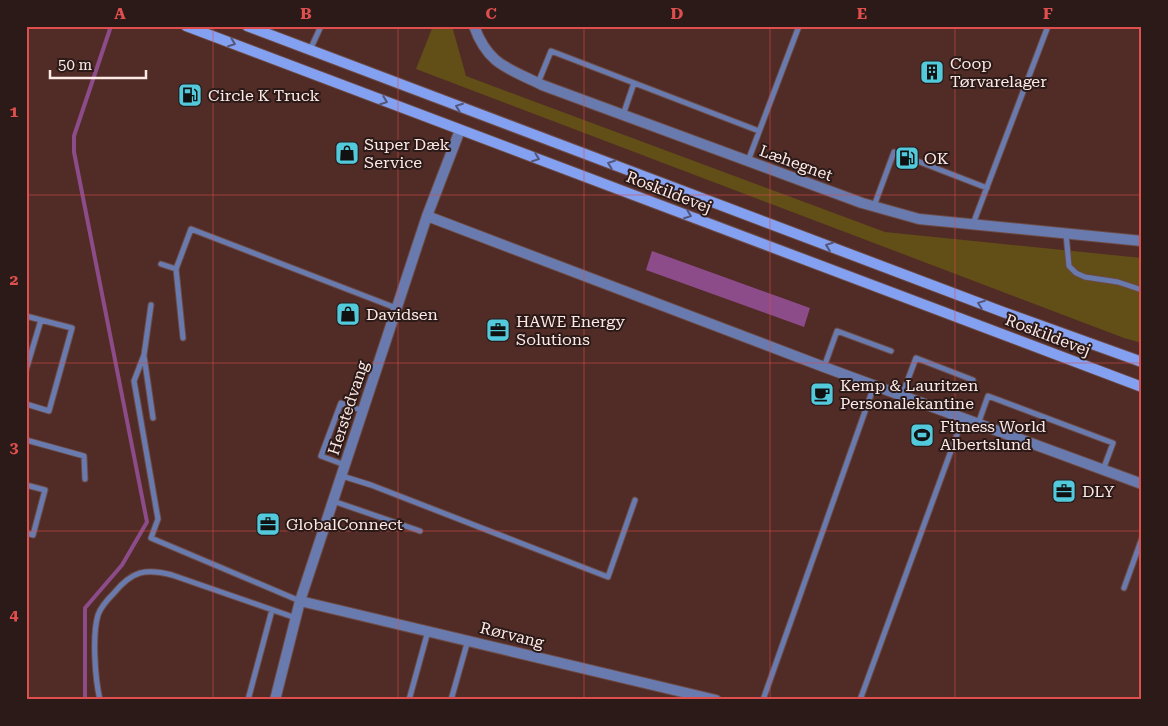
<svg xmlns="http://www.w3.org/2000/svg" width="1168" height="726" font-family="'Roboto Serif',serif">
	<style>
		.green { fill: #624e17 }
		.water { fill: #8c4c89 }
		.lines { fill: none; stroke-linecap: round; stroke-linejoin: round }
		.stream { stroke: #8c4c89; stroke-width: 4 }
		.service-casing { stroke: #6d4a45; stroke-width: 7 }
		.minor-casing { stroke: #6d4a45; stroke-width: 12 }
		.tertiary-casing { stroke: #6d4a45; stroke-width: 12 }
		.secondary-casing { stroke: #6d4a45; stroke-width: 12 }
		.service { stroke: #697bae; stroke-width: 5 }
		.minor { stroke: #697bae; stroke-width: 10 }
		.tertiary { stroke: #697bae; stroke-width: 10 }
		.secondary { stroke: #84a0f0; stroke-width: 10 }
		.oneway { stroke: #535679 }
		.grid { fill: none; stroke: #de4f4e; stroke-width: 1; stroke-opacity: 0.55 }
		.labels { text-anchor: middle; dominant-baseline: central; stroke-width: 4; stroke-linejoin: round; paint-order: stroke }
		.poi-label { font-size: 16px; fill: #fde9e5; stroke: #2b1a18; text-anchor: start }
		.street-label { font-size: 16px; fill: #fde9e5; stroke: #2b1a18 }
		.neatline { fill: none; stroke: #de4f4e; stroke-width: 2 }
		.grid-label { font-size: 16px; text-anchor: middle; font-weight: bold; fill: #de4f4e }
	</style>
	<rect width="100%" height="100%" fill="#512c27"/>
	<path class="green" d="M433 26H452L466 76 885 232 1142 258V343L1124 338 416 69Z"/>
	<path class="water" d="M652 251 810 308 804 327 646 270Z"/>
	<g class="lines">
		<path class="stream" d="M85 700V608L122 565 147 522 74 152V136L111 26"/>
		<g class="service-casing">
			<path id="service" d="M310 50 321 26
				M538 83 551 51 759 131
				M623 115 634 83
				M748 161 799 26
				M874 206 894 152 987 188
				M973 224 1048 26
				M1066 234 1069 266 1076 273 1085 277 1118 282 1142 290
				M161 264 176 269 191 229 396 308
				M176 269 183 338
				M151 305 144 355 134 381 158 519 151 538 300 601
				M26 316 41 320 26 370
				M144 356 153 418
				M824 367 837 331 891 351
				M902 395 916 358 973 380
				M26 404 49 411 72 328 41 320
				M978 424 988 396 1113 443 1103 470
				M26 440 84 456 85 479
				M345 465 321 456 341 403 363 411
				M342 476 371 485 608 577 635 500
				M26 485 45 490 33 535 26 533
				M333 501 420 531
				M1124 588 1142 538
				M100 700C95 679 92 635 98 615 101 606 108 599 114 593 132 571 145 568 172 575L296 618
				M248 700 272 610
				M409 700 428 631
				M451 700 468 640
				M763 700 874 386
				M860 700 963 418"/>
		</g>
		<g class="minor-casing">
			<path id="minor" d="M427 216 824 367 1142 484
				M300 601 716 700
				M275 700 300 601 427 216 460 130"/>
		</g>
		<g class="tertiary-casing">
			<path id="tertiary" d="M474 26C488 65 508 68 542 85L862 203 919 219 1142 241"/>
		</g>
		<g class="secondary-casing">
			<path id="secondary" d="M186 26 1142 387
				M247 26 1003 312 1142 362"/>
		</g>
		<use href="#service" class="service"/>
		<use href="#minor" class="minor"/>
		<use href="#tertiary" class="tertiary"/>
		<use href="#secondary" class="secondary"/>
	</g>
	<defs><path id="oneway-chevron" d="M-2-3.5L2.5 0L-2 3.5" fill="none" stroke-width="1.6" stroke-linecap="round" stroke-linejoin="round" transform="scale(1.25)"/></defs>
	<g class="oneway">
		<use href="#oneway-chevron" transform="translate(232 43) rotate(21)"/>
		<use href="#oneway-chevron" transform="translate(384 101) rotate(21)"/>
		<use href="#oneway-chevron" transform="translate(459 107) rotate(-159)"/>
		<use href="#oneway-chevron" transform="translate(536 158) rotate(21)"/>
		<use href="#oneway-chevron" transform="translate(611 164) rotate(-159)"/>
		<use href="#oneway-chevron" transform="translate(688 215) rotate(21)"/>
		<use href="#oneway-chevron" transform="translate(829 246) rotate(-159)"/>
		<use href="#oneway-chevron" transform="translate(981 304) rotate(-159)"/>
	</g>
	<path class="grid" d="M213 26V700M398 26V700M584 26V700M770 26V700M955 26V700M26 195H1142M26 363H1142M26 531H1142"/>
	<defs>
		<g id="building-square" transform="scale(1.25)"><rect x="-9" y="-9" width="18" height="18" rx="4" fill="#53cadc" stroke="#2b1a18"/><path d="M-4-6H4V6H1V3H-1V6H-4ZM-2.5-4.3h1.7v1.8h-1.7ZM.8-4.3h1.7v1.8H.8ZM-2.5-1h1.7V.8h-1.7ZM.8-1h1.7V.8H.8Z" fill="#111"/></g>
		<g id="fuel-square" transform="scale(1.25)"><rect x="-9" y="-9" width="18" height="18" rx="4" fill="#53cadc" stroke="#2b1a18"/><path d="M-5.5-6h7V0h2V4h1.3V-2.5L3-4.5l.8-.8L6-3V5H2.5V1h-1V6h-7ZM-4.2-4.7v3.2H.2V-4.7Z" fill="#111"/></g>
		<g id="shop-square" transform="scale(1.25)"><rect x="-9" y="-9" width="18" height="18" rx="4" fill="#53cadc" stroke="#2b1a18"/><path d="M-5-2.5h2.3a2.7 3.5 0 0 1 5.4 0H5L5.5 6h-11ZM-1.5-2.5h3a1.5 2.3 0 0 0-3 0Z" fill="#111"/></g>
		<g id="office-square" transform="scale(1.25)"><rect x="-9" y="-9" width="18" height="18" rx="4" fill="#53cadc" stroke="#2b1a18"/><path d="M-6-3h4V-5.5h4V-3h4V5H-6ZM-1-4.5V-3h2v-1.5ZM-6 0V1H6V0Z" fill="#111"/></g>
		<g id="cafe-square" transform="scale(1.25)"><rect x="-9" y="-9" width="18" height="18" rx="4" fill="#53cadc" stroke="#2b1a18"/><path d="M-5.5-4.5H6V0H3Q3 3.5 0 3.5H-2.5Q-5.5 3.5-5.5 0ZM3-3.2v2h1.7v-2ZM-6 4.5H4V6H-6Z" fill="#111"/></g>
		<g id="stadium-square" transform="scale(1.25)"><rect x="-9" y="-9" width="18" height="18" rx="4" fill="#53cadc" stroke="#2b1a18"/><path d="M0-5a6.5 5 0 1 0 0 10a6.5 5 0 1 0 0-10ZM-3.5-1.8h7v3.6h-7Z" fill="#111"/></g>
	</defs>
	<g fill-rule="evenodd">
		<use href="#building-square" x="932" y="72"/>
		<use href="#fuel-square" x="190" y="95"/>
		<use href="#shop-square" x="347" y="153"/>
		<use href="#fuel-square" x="907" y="158"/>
		<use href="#shop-square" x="348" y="314"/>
		<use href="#office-square" x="498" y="330"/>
		<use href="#cafe-square" x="822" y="394"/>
		<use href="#stadium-square" x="922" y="435"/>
		<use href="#office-square" x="1064" y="491"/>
		<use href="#office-square" x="268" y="524"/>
	</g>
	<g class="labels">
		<g class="poi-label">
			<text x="950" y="63">Coop<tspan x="950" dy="18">Tørvarelager</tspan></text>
			<text x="208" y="95">Circle K Truck</text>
			<text x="364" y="144">Super Dæk<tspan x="364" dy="18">Service</tspan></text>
			<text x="924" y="158">OK</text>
			<text x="366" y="314">Davidsen</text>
			<text x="516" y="321">HAWE Energy<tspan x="516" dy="18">Solutions</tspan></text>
			<text x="840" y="385">Kemp &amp; Lauritzen<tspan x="840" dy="18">Personalekantine</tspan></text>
			<text x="940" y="426">Fitness World<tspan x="940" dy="18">Albertslund</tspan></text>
			<text x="1082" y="491">DLY</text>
			<text x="286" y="524">GlobalConnect</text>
		</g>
		<g class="street-label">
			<text transform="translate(796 163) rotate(20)">Læhegnet</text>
			<text transform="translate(669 192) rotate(21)">Roskildevej</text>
			<text transform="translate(1048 335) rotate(21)">Roskildevej</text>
			<text transform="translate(348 408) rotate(-72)">Herstedvang</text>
			<text transform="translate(512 635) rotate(14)">Rørvang</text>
		</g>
	</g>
	<rect width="1168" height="726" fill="none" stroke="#2b1a18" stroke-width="55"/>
	<path d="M50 70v8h96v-8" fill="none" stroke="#fde9e5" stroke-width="2.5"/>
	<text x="58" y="70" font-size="15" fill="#fde9e5" stroke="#2b1a18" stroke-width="4" paint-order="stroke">50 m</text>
	<rect x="28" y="28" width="1112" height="670" class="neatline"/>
	<g class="grid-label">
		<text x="120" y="19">A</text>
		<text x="306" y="19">B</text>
		<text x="491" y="19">C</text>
		<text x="677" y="19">D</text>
		<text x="862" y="19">E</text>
		<text x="1048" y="19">F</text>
		<text x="14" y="117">1</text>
		<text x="14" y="285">2</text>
		<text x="14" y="453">3</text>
		<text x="14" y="620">4</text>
	</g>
</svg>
